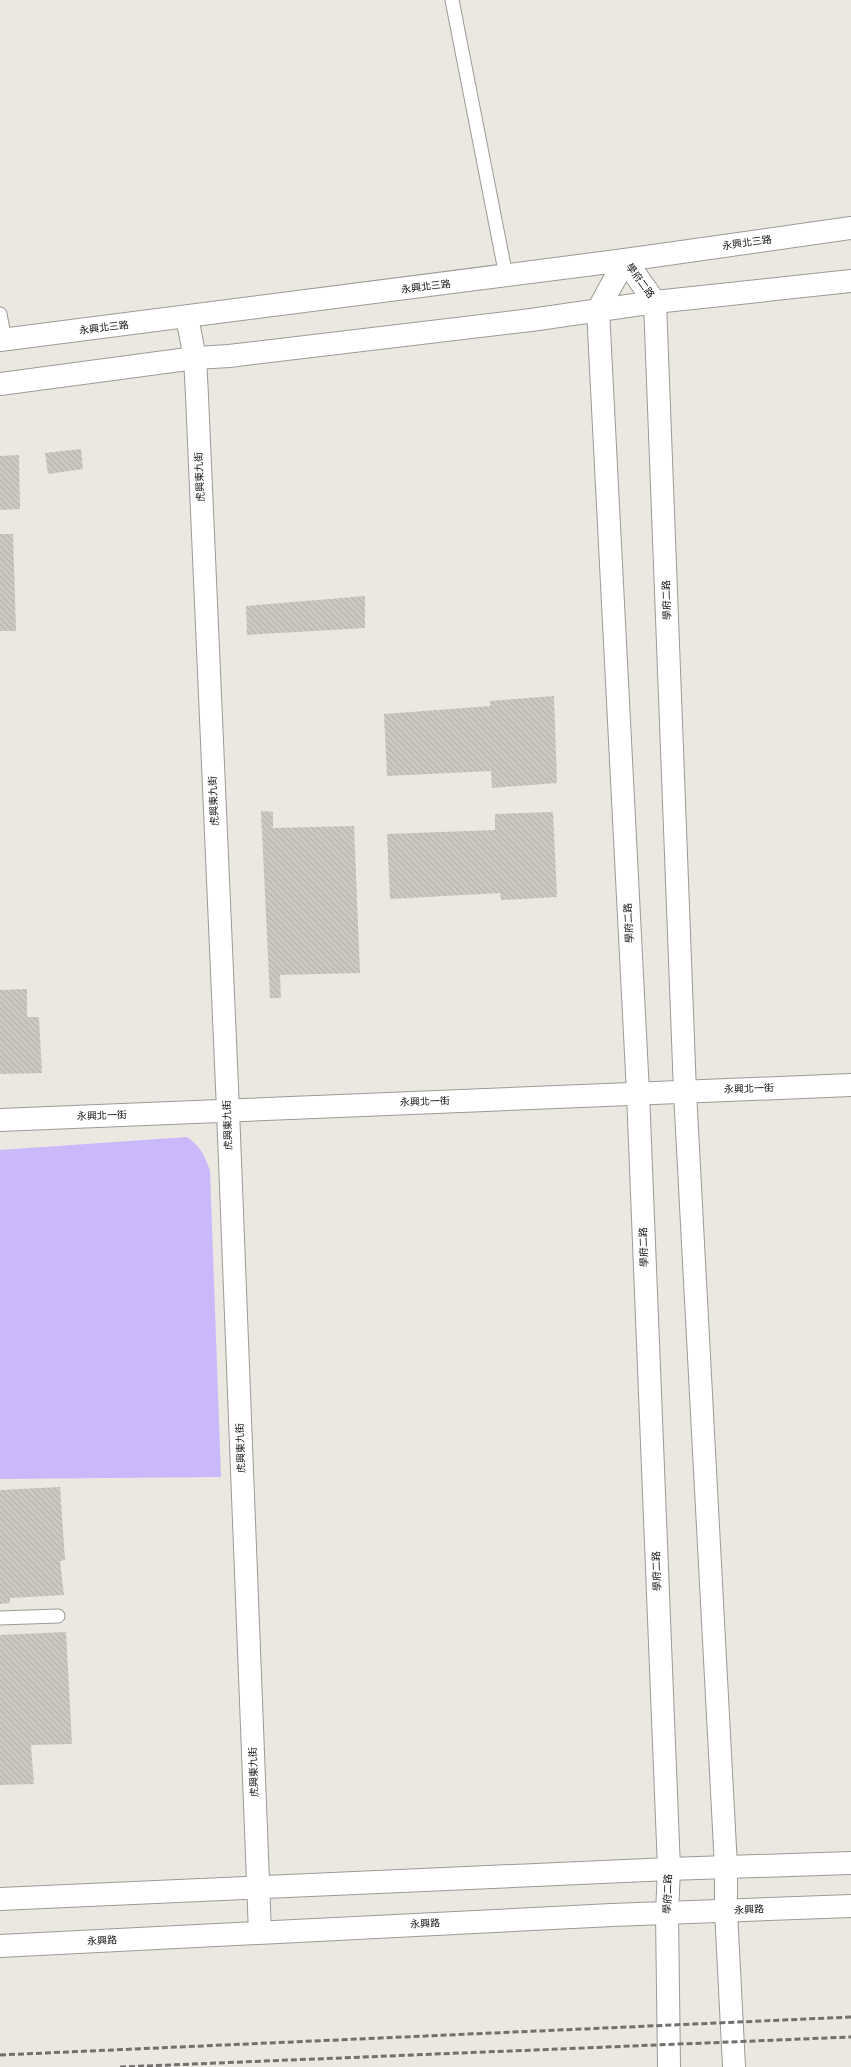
<svg xmlns="http://www.w3.org/2000/svg" width="851" height="2067" font-family="'Source Sans 3','Noto Sans TC',sans-serif">
	<style>
		.park { fill: #cab8fa }
		.building { fill: url(#building-back-hatch) }
		.lines { fill: none; stroke-linecap: round; stroke-linejoin: round }
		.lane-casing { stroke: #9d9a95; stroke-width: 15 }
		.street-casing { stroke: #9d9a95; stroke-width: 24 }
		.secondary-casing { stroke: #9d9a95; stroke-width: 24 }
		.lane { stroke: #fff; stroke-width: 13 }
		.street { stroke: #fff; stroke-width: 22 }
		.secondary { stroke: #fff; stroke-width: 22 }
		.rail { stroke: #72706d; stroke-width: 3; stroke-dasharray: 6 3; stroke-linecap: butt }
		.labels { text-anchor: middle; dominant-baseline: central; stroke-width: 3; stroke-linejoin: round; paint-order: stroke }
		.street-label { font-size: 10px; fill: #12110f; stroke: #fff }
	</style>
	<defs>
		<pattern id="building-back-hatch" width="6" height="6" patternUnits="userSpaceOnUse"><rect width="6" height="6" fill="#cbc8c2"/><path d="M-1 5l2 2M0 0l6 6M5-1l2 2" fill="none" stroke="#adaba6"/></pattern>
	</defs>
	<rect width="100%" height="100%" fill="#ebe8e2"/>
	<path class="park" d="M187 1137C200 1146 205 1156 210 1171L221 1477 0 1479V1150Z"/>
	<path class="building" d="M81 449 83 469 48 474 45 453Z
		M19 455 20 509 0 510V456Z
		M0 534H13L16 631H0Z
		M365 596V628L247 635 246 606Z
		M554 696 557 783 492 788 491 771 387 776 384 714 490 706V701Z
		M261 811 273 812V828L354 826 360 973 280 975 281 998H270Z
		M553 812 557 897 501 900 500 893 390 899 387 834 495 830V814Z
		M27 989V1017H39L42 1073 0 1074V990Z
		M60 1487 65 1560 60 1561 64 1595 10 1598V1603L0 1604V1490Z
		M66 1632 72 1744 31 1745 34 1784 0 1785V1635Z"/>
	<g class="lines">
		<g class="lane-casing">
			<path id="lane" d="M452 0 506 276
				M0 314 5 340
				M0 1618 58 1616"/>
		</g>
		<g class="street-casing">
			<path id="street" d="M625 260 851 228
				M655 302 851 281
				M187 317 195 358 197 396 228 1110 260 1933
				M0 1120 851 1085
				M0 1899 669 1869 851 1863
				M0 1946 612 1915 851 1906"/>
		</g>
		<g class="secondary-casing">
			<path id="secondary" d="M625 260 655 302 685 1092 726 1867V1911L734 2067
				M625 260 598 310 638 1093 669 1869 667 1913 669 2067
				M0 340 625 260
				M0 384 195 358 229 356 531 320 655 302"/>
		</g>
		<use href="#lane" class="lane"/>
		<use href="#street" class="street"/>
		<use href="#secondary" class="secondary"/>
		<path class="rail" d="M0 2055 851 2017
			M120 2067 851 2037"/>
	</g>
	<g class="labels">
		<g class="street-label">
			<text transform="translate(747 243) rotate(-8)">永興北三路</text>
			<text transform="translate(640 281) rotate(54)">學府二路</text>
			<text transform="translate(426 287) rotate(-7)">永興北三路</text>
			<text transform="translate(104 328) rotate(-7)">永興北三路</text>
			<text transform="translate(200 477) rotate(-93)">虎興東九街</text>
			<text transform="translate(667 600) rotate(-92)">學府二路</text>
			<text transform="translate(214 801) rotate(-93)">虎興東九街</text>
			<text transform="translate(629 923) rotate(-93)">學府二路</text>
			<text transform="translate(749 1089) rotate(-2)">永興北一街</text>
			<text transform="translate(425 1102) rotate(-2)">永興北一街</text>
			<text transform="translate(102 1116) rotate(-2)">永興北一街</text>
			<text transform="translate(228 1125) rotate(-92)">虎興東九街</text>
			<text transform="translate(644 1247) rotate(-92)">學府二路</text>
			<text transform="translate(241 1448) rotate(-92)">虎興東九街</text>
			<text transform="translate(657 1571) rotate(-92)">學府二路</text>
			<text transform="translate(254 1772) rotate(-92)">虎興東九街</text>
			<text transform="translate(668 1894) rotate(-88)">學府二路</text>
			<text transform="translate(749 1910) rotate(-3)">永興路</text>
			<text transform="translate(425 1924) rotate(-3)">永興路</text>
			<text transform="translate(102 1941) rotate(-3)">永興路</text>
		</g>
	</g>
</svg>
